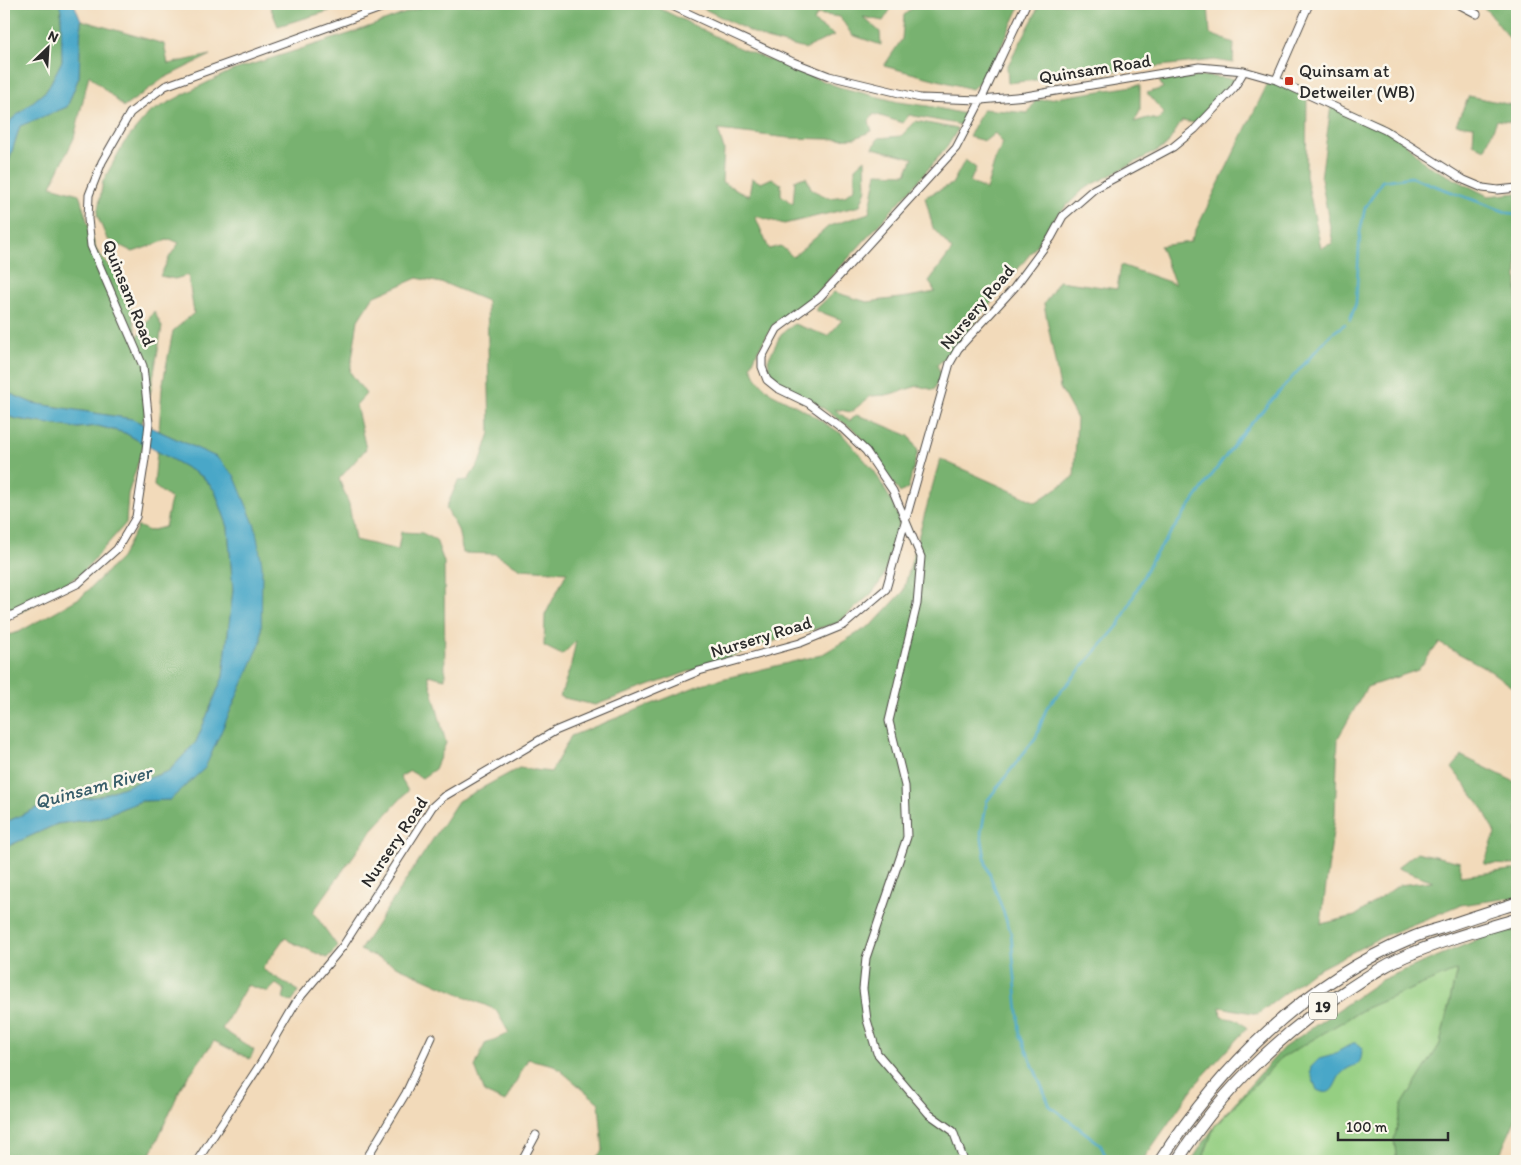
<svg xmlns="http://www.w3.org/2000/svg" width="1521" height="1165" font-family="Itim,sans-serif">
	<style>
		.green { fill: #95cf82; stroke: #607d56 }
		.forest { fill: #78b270; stroke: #526e4e }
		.water { fill: #49a7c8; stroke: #3a697a }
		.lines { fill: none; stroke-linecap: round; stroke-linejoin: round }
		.stream { stroke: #49a7c8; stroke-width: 2.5 }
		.minor-casing { stroke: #494540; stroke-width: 9 }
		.trunk-casing { stroke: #494540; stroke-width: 13 }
		.minor { stroke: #fff; stroke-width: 7 }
		.trunk { stroke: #fff; stroke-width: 11 }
		.poi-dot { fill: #c8321e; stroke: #fbf7ec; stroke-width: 2 }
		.labels { text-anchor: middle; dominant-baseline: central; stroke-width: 5; stroke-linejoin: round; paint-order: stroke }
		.shield { fill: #fbf7ec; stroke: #696865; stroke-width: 1 }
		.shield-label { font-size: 16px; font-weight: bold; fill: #2b2b2b }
		.street-label { font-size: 18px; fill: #2b2b2b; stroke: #fbf7ec }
		.poi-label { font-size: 18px; fill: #2b2b2b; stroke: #fbf7ec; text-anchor: start }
		.water-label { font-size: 19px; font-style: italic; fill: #375d6a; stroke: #fbf7ec }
	</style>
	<rect width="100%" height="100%" fill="#fbf7ec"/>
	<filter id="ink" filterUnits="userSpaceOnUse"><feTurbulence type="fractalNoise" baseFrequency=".02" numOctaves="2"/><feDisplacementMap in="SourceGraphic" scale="10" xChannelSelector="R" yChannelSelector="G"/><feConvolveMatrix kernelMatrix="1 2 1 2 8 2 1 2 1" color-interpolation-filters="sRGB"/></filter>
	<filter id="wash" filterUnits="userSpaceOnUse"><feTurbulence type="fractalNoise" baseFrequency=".0096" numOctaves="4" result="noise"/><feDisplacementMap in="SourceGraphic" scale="20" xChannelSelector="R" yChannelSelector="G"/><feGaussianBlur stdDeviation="1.12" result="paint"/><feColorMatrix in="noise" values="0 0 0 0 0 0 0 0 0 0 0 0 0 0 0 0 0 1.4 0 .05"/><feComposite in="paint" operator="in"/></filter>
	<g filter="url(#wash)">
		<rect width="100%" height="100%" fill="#f2daba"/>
		<path class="green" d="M1457 969 1440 1044 1402 1105 1394 1140 1397 1161H1209L1204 1155 1214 1127 1280 1059 1364 1009Z"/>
		<path class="forest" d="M4 4H59L61 10 62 61 47 90 11 120 4 137Z
			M269 4H353L278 26Z
			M430 4H651L739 48 839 87 898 102 928 106 969 115 962 125 909 115 903 123 874 114 869 121 872 131 855 138 829 139 789 138 718 130 724 150 722 182 749 196 752 178 761 183 772 178 781 184V195L793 204 795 180 806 177 812 190 829 198 845 196 855 188V168L865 159 866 189 860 206 784 224 755 216 769 249 781 246 793 257 829 226 869 213 877 173 906 174 913 158 873 148 878 138 901 136 916 121 958 129 947 147 912 188 815 295 774 324 757 352 751 366 757 379 771 393 804 410 842 434 875 472 892 502 900 521 883 578 872 593 838 623 783 638 595 705 560 697 571 665 576 641 562 655 544 646 545 615 567 572 521 569 495 554 463 553 458 530 446 508 458 481 468 480 481 460 490 433 487 301 446 284 417 278 373 297 358 320 350 372 366 394 356 405 366 449 339 479 349 504 355 540 398 550 401 532 422 533 436 540 444 562 445 679 428 675 446 743 435 769 422 778 410 771 400 777 408 791 372 830 313 912 338 947 327 958 289 941 285 937 262 969 299 991 292 1002 283 999 285 990 276 984 268 992 247 985 222 1029 254 1050 250 1059 214 1041 182 1085 150 1156 151 1161H4V848L57 824 98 818 141 801 170 800 261 642 216 457 159 431 162 388 173 331 194 313 188 275 175 279 160 276 170 256 179 243 170 239 133 252 107 239 97 215 103 181 124 143 149 113 192 90 231 71 352 33Z
			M694 4H894L883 21 863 17 880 32 881 45 852 35 840 17 817 14 814 22 834 35 805 49 766 39Z
			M917 4H1021L989 73 972 89 884 66 902 39 904 15Z
			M1039 4H1208L1210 34 1234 43 1233 63 1214 60 1008 83 1007 67 1035 15Z
			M1475 4H1517V48L1487 10Z
			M81 20 164 44 168 64 211 55 164 78 124 107 89 75 74 138 51 186 79 194 96 250 126 286 137 338 154 311 162 327 151 390 142 424 132 419 32 403 4 391V177L20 125 67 107 79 77Z
			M1205 76 1235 79 1195 123 1182 121 1166 146 1084 189 1055 217 1034 249 952 352 937 365 941 374 934 390 918 386 887 395 871 396 851 412 834 409 850 421 856 415 869 419 909 436 918 451 908 488 900 493 857 432 814 402 771 379 768 360 781 334 794 324 828 336 842 320 815 310 834 292 867 302 908 297 935 292 929 281 952 250 933 228 925 197 952 184 965 160 976 168 970 182 986 190 995 160 1003 143 995 133 985 141 969 137 983 109 1028 113 1035 101 1140 85V111L1134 122 1148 118 1158 120 1164 113 1147 93 1163 88 1159 81Z
			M1271 77 1307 94 1306 176 1321 248 1333 243 1321 178 1331 106 1392 130 1427 165 1488 196 1517 193V690L1486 668 1439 643 1418 670 1367 687 1338 738 1335 816 1321 924 1355 916 1399 885 1433 881 1397 868 1417 852 1460 862V876L1511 870H1517V897L1460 905 1382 937 1311 973 1258 1014 1220 1007 1221 1017 1238 1020 1247 1028 1195 1085 1142 1161H593L603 1150 599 1103 554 1065 528 1059 505 1102 485 1093 475 1067 485 1044 509 1033 496 1010 360 950 458 801 519 768 551 772 571 736 705 683 821 655 873 624 903 592 940 459 1036 502 1074 477 1077 419 1060 388 1044 304 1059 281 1117 289 1121 265 1175 284 1160 246 1190 242Z
			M1469 96 1512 105 1517 104V123L1497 120 1485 149 1473 144 1474 126 1456 124Z
			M4 415 17 419 77 428 98 426 125 433 144 444 128 494 126 523 81 574 23 611 4 616Z
			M157 451 203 477 215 491 228 527 233 590 223 677 196 742 169 771 99 796 37 808 4 823V636L19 632 81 597 121 558 138 526 149 531 165 527 171 499 154 486Z
			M1462 756 1517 783V865L1484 864 1495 834 1484 810 1452 768Z
			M1517 931V1116L1499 1156 1504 1161H1397L1394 1140 1402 1105 1440 1044 1457 970 1364 1009 1280 1059 1214 1127 1204 1155 1209 1161H1191L1214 1127 1216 1124 1283 1048 1381 980 1491 934Z"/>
		<path class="water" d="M59 4H74L81 20 79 77 67 107 20 126 4 177V137L11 120 47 90 62 61 61 10Z
			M4 391 32 403 132 419 216 457 234 475 255 526 262 565 261 642 205 768 170 800 141 801 98 818 57 824 4 848V823L37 808 99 796 169 771 196 742 223 677 233 590 228 527 215 491 203 477 125 433 98 426 77 428 17 419 4 415Z
			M1353 1043H1357L1362 1047C1362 1071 1354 1061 1342 1073 1334 1081 1335 1099 1317 1090L1310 1072 1311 1067 1319 1059 1330 1056Z"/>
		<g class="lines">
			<path class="stream" d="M1350 320 1356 303 1360 232 1365 208 1382 181 1411 177 1517 216
				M1108 1161 1100 1144 1050 1106 1020 1035 1011 933 986 864 981 833 987 801 1036 737 1047 707 1119 625 1152 559 1240 436 1330 335 1345 324"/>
		</g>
	</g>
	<g filter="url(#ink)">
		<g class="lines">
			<g class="minor-casing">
				<path id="minor" d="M668 4 793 62 829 76 920 98 981 100 1026 96 1199 67 1244 71 1276 80 1385 130 1464 180 1483 188 1498 190 1517 188
					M1458 4 1477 14
					M1276 80 1309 4
					M4 619 79 583 117 549 136 517 145 459 149 423 143 366 91 246 88 219 89 195 102 162 130 113 165 86 392 4
					M197 1161 261 1063 297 1001 343 946 432 807 443 797 555 731 699 671 800 643 844 625 886 589 950 363 958 349 1014 288 1051 238 1063 216 1094 189 1173 147 1195 129 1234 88 1244 71
					M365 1161 406 1093 432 1037
					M522 1161 536 1135
					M964 1161 953 1131 929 1114 877 1053 867 1020 863 989 866 958 907 837 905 786 889 721 917 604 921 557 893 491 866 451 843 429 808 403 777 388 767 380 762 367V357L777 329 820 297 956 148 981 100 1026 4"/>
			</g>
			<g class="trunk-casing">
				<path id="trunk" d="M1160 1161C1221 1067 1304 983 1409 939 1419 934 1430 931 1441 928 1466 919 1492 911 1517 903
					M1177 1161C1220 1093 1279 1035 1347 990 1367 977 1389 962 1413 953 1446 939 1483 929 1517 919"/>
			</g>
			<use href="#minor" class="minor"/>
			<use href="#trunk" class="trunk"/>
		</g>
	</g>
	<rect class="poi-dot" x="1284" y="76" width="10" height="10" rx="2.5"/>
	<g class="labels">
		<rect class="shield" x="1309" y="992.5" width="28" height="27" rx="4"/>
		<g class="shield-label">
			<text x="1323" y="1006">19</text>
		</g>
		<g class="street-label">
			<text transform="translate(1095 69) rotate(-9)">Quinsam Road</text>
			<text transform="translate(129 293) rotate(68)">Quinsam Road</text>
			<text transform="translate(977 307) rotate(-50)">Nursery Road</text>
			<text transform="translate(761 637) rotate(-17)">Nursery Road</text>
			<text transform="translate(394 842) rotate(-56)">Nursery Road</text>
		</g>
		<g class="poi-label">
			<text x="1299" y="71">Quinsam at<tspan x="1299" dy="21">Detweiler (WB)</tspan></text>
		</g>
		<g class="water-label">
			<text transform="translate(93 787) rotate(-15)">Quinsam River</text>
		</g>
	</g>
	<rect width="1521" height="1165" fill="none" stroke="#fbf7ec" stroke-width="20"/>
	<g transform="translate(48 48) rotate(25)" stroke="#fbf7ec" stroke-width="4" paint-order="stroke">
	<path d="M0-4L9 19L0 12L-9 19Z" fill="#2b2b2b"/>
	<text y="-8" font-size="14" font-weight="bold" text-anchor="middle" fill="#2b2b2b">N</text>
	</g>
	<path d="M1338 1132v8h110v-8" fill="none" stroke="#2b2b2b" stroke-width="2.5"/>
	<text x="1346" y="1132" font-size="15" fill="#2b2b2b" stroke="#fbf7ec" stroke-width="4" paint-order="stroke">100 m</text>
</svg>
